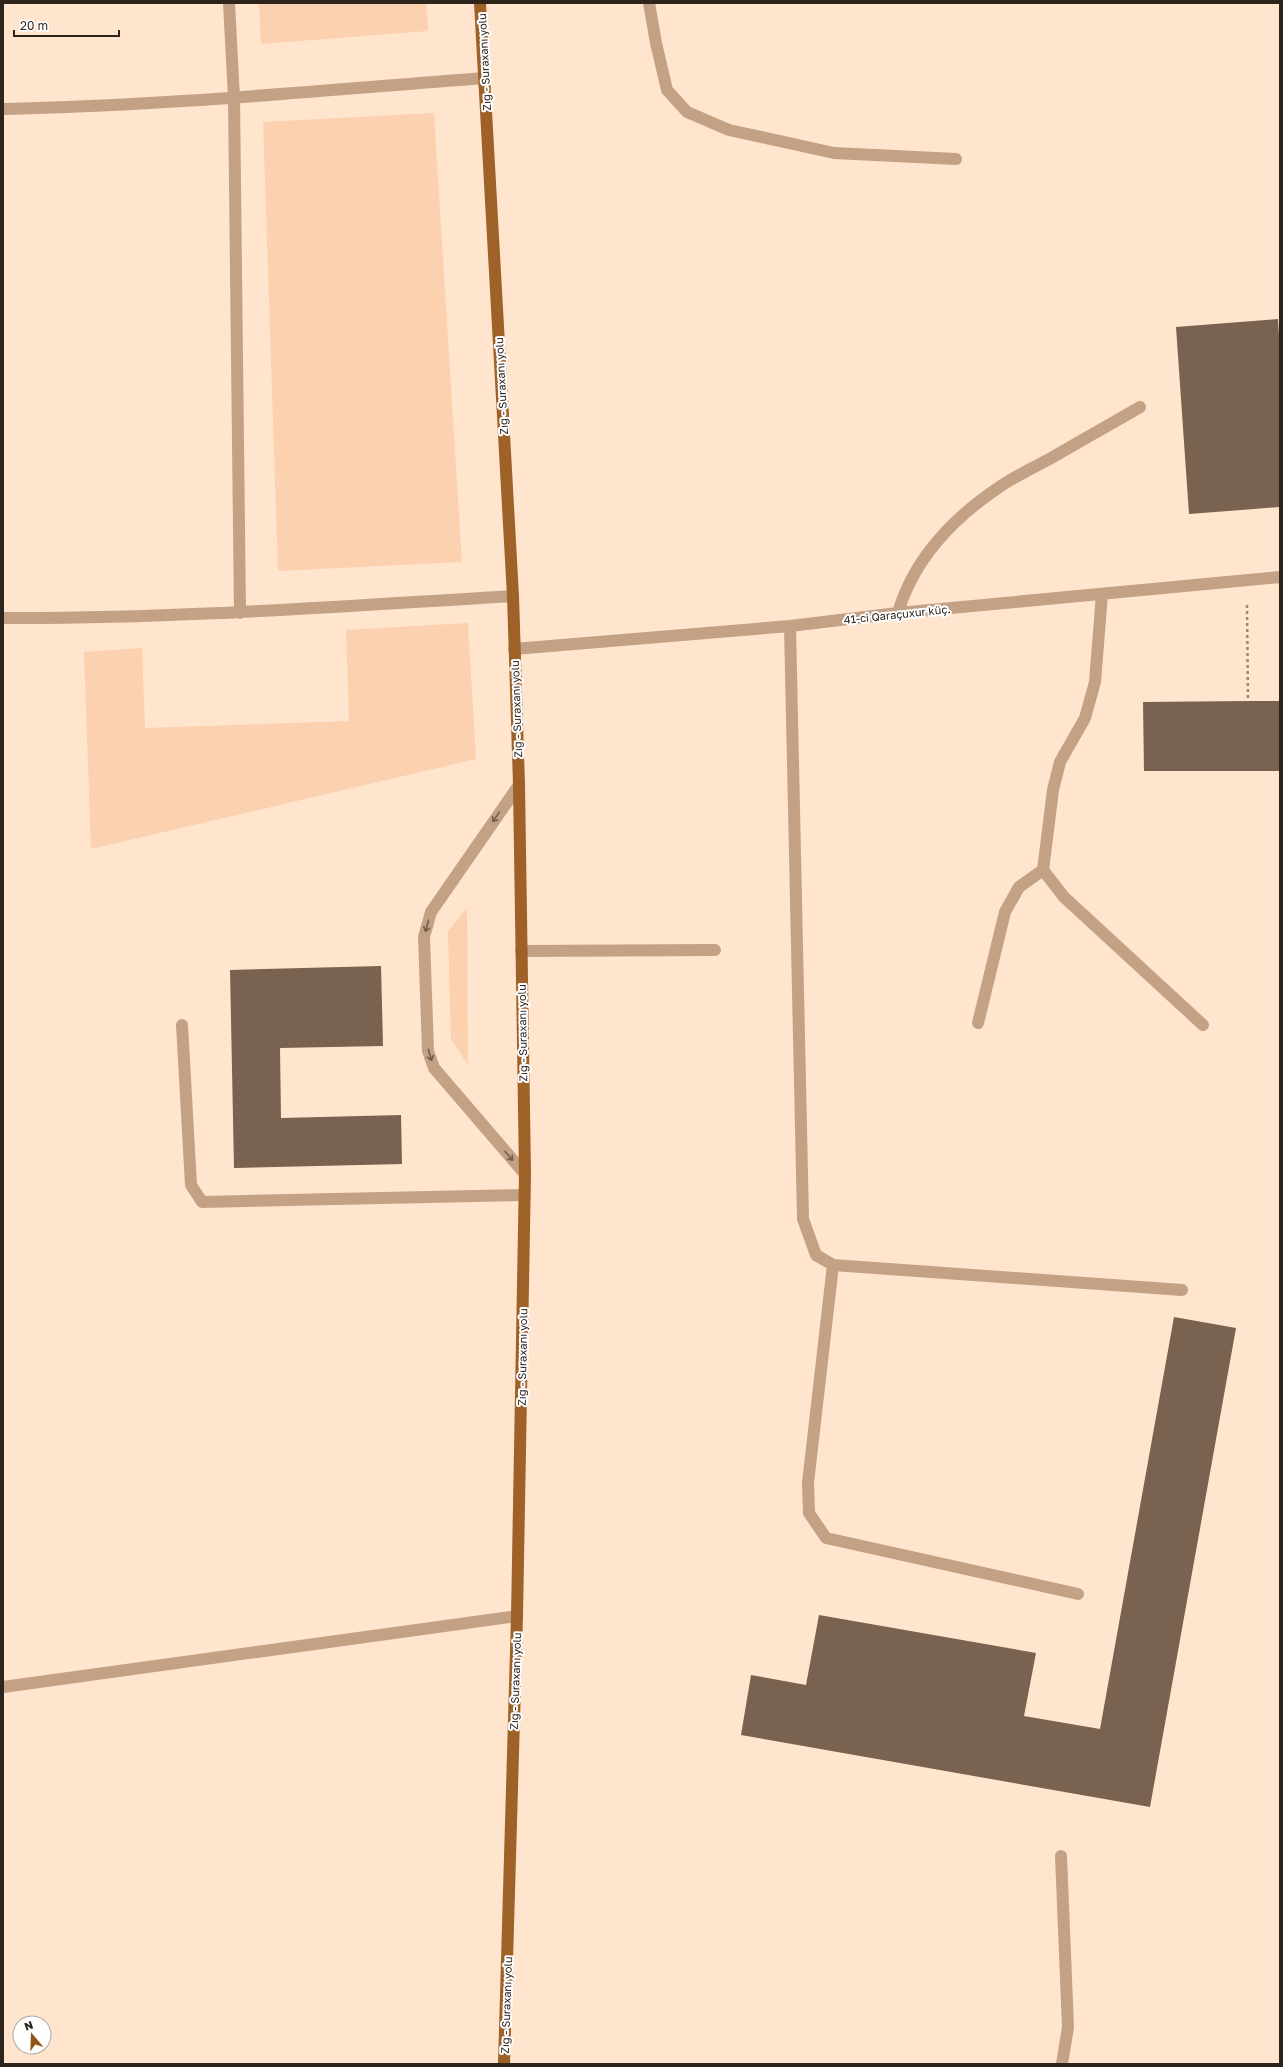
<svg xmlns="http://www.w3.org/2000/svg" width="1283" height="2067" font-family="'Golos Text',sans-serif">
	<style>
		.green { fill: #fcd1af }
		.building { fill: #7a6250 }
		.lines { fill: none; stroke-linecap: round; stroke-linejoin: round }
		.path { stroke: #998778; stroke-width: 2.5; stroke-dasharray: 3 3; stroke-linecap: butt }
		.minor { stroke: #c3a185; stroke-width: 12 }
		.major { stroke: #9e6128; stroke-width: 12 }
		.oneway { stroke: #705c4b }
		.labels { text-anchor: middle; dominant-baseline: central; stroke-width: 4; stroke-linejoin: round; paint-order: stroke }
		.street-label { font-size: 11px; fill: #2d241c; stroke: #fff }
	</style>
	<rect width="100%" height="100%" fill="#ffe4ce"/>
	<path class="green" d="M259 3H426L428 31 261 44Z
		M434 113 462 562 278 571 263 122Z
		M468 623 476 759 91 849 84 652 142 648 145 728 349 721 346 630Z
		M467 908 468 1065 451 1039 448 931Z"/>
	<path class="building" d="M1278 319 1280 350V507L1189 514 1176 327Z
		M1248 701H1280V771H1144L1143 702Z
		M381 966 383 1046 280 1048 281 1118 401 1115 402 1164 234 1168 230 970Z
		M1174 1317 1236 1328 1150 1807 741 1735 751 1675 806 1685 819 1615 1036 1653 1024 1716 1100 1729Z"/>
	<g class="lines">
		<path class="path" d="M1247 605 1248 701"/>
		<path class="minor" d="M229 3 234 98 240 613
			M649 3 656 43 667 90 687 112 729 130 834 153 956 159
			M3 109C164 106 324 90 485 78
			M1102 594 1095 682 1085 718 1060 762 1053 790 1043 870 1064 897 1203 1025
			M898 613C913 560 953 518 998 488 1015 476 1035 467 1053 457 1082 440 1111 424 1140 407
			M3 618C173 619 343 606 513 596
			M790 626 803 1219 816 1255 833 1265 1182 1290
			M514 649 790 626 898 613 1280 577
			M519 785 431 912 424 937 428 1051 434 1068 525 1174
			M521 951 715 950
			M978 1023 1005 912 1019 887 1043 870
			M182 1025 191 1185 202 1202 524 1195
			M833 1265 808 1483 809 1513 826 1538 1078 1594
			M3 1687 517 1616
			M1061 1856 1068 2027 1062 2064"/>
		<path class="major" d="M480 3 513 596 519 785 525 1174 517 1616 504 2064"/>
	</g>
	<defs><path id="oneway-shaft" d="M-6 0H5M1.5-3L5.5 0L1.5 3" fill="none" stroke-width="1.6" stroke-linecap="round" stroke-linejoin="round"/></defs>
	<g class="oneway">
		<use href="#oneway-shaft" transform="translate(496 817) rotate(125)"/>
		<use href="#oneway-shaft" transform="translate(427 926) rotate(105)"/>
		<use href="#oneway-shaft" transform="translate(430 1055) rotate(74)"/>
		<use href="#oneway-shaft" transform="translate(509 1156) rotate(49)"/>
	</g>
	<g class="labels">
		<g class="street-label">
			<text transform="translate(484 62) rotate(-93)">Zığ - Suraxanı yolu</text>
			<text transform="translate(501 386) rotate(-93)">Zığ - Suraxanı yolu</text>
			<text transform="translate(897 614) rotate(-6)">41-ci Qaraçuxur küç.</text>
			<text transform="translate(516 709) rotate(-92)">Zığ - Suraxanı yolu</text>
			<text transform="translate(522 1033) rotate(-91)">Zığ - Suraxanı yolu</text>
			<text transform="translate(522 1357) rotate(-89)">Zığ - Suraxanı yolu</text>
			<text transform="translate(515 1681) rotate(-88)">Zığ - Suraxanı yolu</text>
			<text transform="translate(506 2005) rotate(-88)">Zığ - Suraxanı yolu</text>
		</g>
	</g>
	<rect width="1283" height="2067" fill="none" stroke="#2d241c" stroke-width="8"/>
	<g transform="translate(32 2035) rotate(341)"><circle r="19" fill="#ffffff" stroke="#aba7a4"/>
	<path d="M0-3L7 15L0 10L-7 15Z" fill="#915416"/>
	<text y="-6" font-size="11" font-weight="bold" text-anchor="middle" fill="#2d241c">N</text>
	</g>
	<path d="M14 30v6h105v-6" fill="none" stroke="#2d241c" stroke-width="2"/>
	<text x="20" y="30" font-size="12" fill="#2d241c" stroke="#ffffff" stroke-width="3" paint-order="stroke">20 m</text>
</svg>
